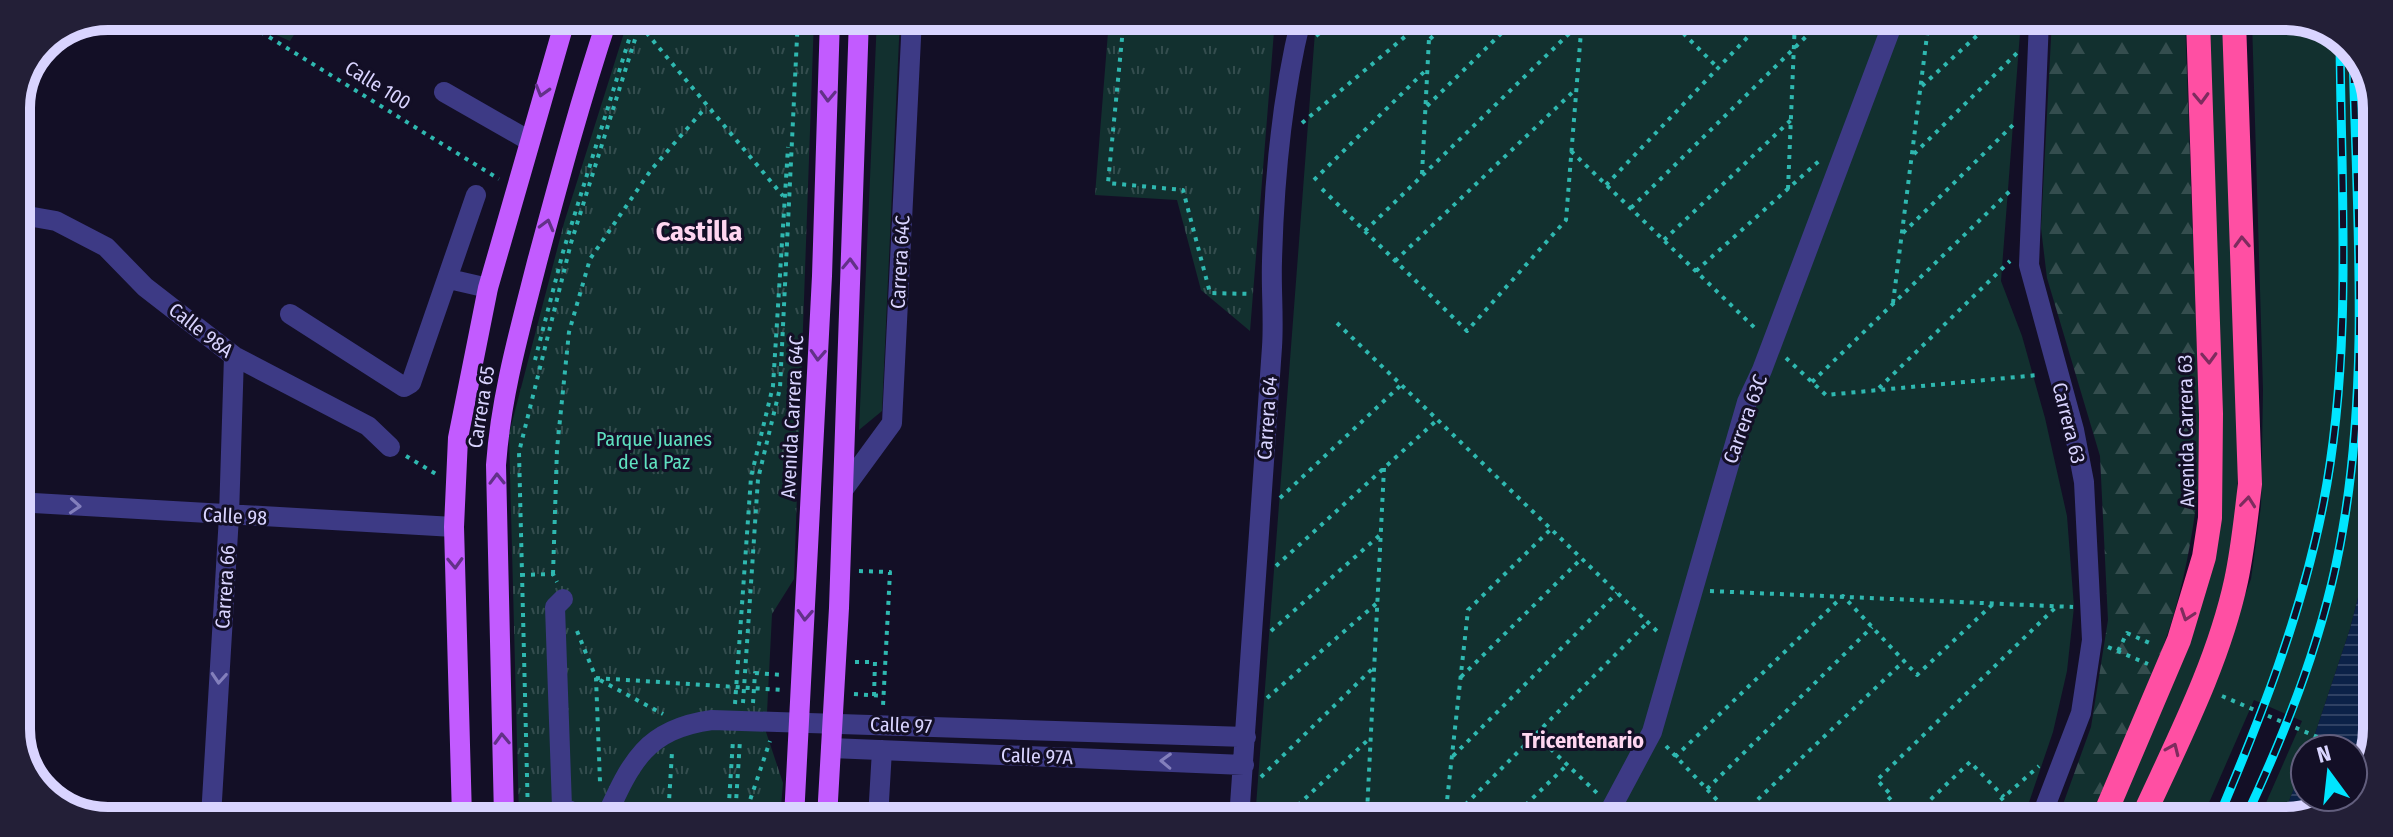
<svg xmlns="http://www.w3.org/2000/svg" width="2393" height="837" font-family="'Fira Sans Condensed',sans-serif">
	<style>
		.grass { fill: #12302f }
		.forest { fill: url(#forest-firs) }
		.park { fill: url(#park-tufts) }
		.water { fill: url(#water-rules) }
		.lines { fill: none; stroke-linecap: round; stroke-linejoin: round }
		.path { stroke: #2fb8b0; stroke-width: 4; stroke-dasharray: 4 6; stroke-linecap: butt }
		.minor { stroke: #3d3a85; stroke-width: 20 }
		.major { stroke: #c25bff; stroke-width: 20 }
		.highway { stroke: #ff4fa3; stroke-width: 24 }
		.rail-casing { stroke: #00e5ff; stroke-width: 9 }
		.rail { stroke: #130f26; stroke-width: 6; stroke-dasharray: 18; stroke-linecap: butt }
		.oneway { stroke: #623188 }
		.oneway2 { stroke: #7d2c5e }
		.oneway3 { stroke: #837fbc }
		.labels { text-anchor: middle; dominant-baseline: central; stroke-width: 6; stroke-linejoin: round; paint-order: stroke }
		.street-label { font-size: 20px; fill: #d9d4ff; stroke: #130f26 }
		.park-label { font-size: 20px; fill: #5fe0c0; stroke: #130f26 }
		.neighbourhood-label { font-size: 22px; font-weight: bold; fill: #ffd6f0; stroke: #130f26 }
		.district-label { font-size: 28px; font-weight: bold; fill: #ffd6f0; stroke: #130f26 }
		.rim { fill: none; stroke: #d9d4ff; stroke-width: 10 }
	</style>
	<defs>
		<pattern id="forest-firs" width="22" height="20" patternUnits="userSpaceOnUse" patternTransform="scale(2)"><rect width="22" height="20" fill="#12302f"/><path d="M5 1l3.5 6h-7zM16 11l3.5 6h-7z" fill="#344d4e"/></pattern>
		<pattern id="park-tufts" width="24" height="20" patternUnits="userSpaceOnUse" patternTransform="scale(2)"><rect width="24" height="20" fill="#12302f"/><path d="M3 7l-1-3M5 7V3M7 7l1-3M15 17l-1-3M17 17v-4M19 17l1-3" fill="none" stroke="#344d4e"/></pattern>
		<pattern id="water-rules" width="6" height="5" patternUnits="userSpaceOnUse" patternTransform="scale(2)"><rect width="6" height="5" fill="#0c2248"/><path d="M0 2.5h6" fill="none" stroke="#2f4163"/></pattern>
	</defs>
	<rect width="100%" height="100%" fill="#130f26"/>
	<path class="grass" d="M877 18H900L882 411 859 430Z
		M1316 19 2021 20 2001 281 2022 336 2045 418 2067 516 2074 607 2067 671 2053 732 2023 820 1255 819Z
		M2208 21H2227L2238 469C2237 508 2235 548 2225 586 2203 667 2163 744 2129 821H2111L2205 581Z
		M2252 21H2314L2358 52 2377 101 2374 535 2350 629 2310 749H2305V761L2281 821H2258L2302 721 2254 700 2201 821H2152L2215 675 2251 579 2261 506 2263 390Z"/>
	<path class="forest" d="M2052 20H2185L2201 461C2195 524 2185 587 2163 647 2142 706 2113 763 2089 821H2057L2091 727 2108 620 2100 456 2047 278 2041 228Z"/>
	<path class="park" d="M260 16H306L290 41 263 29Z
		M629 17 814 18 794 579 772 614 766 732 783 783 780 818 519 817 509 434 564 223Z
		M1109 20 1274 31 1250 331 1201 290 1177 200 1095 195Z"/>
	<path class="water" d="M2374 535 2372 758 2353 785V749H2310L2350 629Z
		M2305 761V797H2345L2341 802 2281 821Z"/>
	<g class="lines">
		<path class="path" d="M235 16 499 179
			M1124 18 1108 183 1183 190 1210 293 1252 294
			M1693 19 1681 31 1718 68
			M640 25 783 196
			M1316 36 1336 19
			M1430 39 1451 19
			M1922 86 1994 20
			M1427 106 1516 19
			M1302 123 1426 19
			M1571 151 1757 330
			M1914 154 2019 51
			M1422 174 1430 19
			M1314 180 1427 69
			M1606 185 1764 20
			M1322 189 1467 331 1566 220 1582 19
			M1788 189 1795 20
			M1631 208 1823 20
			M1365 231 1580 23
			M1903 233 2014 124
			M1664 240 1791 120
			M1395 261 1576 89
			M1696 271 1819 161
			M1893 303 1929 20
			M1337 323 1661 635
			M1786 358 1826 395 2038 375
			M535 360 563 252 636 17
			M1812 382 2012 189
			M1879 388 2010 261
			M406 456 436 474
			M1280 498 1401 385
			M1276 566 1437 420
			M859 571 890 572 883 706
			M553 574 557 449 569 332 590 259 651 170 706 107
			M521 575 553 574 557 582
			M1710 591 2073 607
			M577 631 596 678 600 782
			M1271 631 1380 535
			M2108 647 2148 664
			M2118 651 2127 633 2154 645
			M855 662H875L874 696
			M1461 677 1581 559
			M596 678 782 690
			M600 680 663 714
			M854 694 884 696
			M2222 696 2345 749
			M1267 698 1377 603
			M743 703 758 479 780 388 798 17
			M753 703 755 673 784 675
			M735 704 751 477 773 386 788 147
			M1536 735 1598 794
			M1666 746 1736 820
			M2353 753 2371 760
			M1453 756 1617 593
			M1675 757 1843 596 1917 675 1994 603
			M1261 777 1372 669
			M1707 789 1872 627
			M528 817 519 452 571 243 642 17
			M668 818 672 752
			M728 818 733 740
			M735 818 740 740
			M744 818 770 741
			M1283 819 1369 739
			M1361 819 1367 813 1384 468
			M1445 819 1468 610 1551 529
			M1451 819 1647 623
			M1511 819 1567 765
			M1736 820 1904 661
			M1866 820 1892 796 1877 780 2056 607
			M1909 820 1970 762 2004 797
			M1978 820 2039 766"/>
		<path class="minor" d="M2039 20 2029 265 2074 430 2084 482 2092 640 2081 713 2040 820
			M444 92 528 140
			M16 214 56 221 106 247 145 287 234 356 368 426 390 447
			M449 279 488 288
			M290 314 404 387 411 383 476 195
			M843 490 892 423 912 18
			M16 502 454 527
			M563 599 555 607 562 807 584 817
			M831 748 1244 765
			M211 817 229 516 234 356
			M606 817C631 762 646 729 712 720L1246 737
			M878 818 882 750
			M1239 819 1272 347C1274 318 1271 290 1272 261 1274 181 1282 96 1301 19
			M1605 820 1652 732 1747 402 1762 370 1894 20"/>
		<path class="major" d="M462 817 454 527 458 438 488 288 566 17
			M504 817 496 465C501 395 520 329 537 262 559 180 581 98 608 17
			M794 818 822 276 830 18
			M827 818 839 608 859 18"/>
		<path class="highway" d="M2102 821 2179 640 2204 557 2210 518 2211 414 2198 20
			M2141 821C2176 744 2218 664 2236 581 2243 549 2246 516 2250 484L2234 21"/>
		<g class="rail-casing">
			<path id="rail" d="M2217 821C2261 717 2301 616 2323 505 2353 353 2341 193 2340 39
				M2244 821C2288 727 2326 631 2343 528 2370 371 2356 207 2353 48"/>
		</g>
		<use href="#rail" class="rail"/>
	</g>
	<defs><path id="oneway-chevron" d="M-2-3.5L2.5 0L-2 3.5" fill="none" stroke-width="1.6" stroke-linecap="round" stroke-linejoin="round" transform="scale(2)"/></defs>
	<g class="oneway">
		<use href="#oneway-chevron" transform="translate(542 91) rotate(106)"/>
		<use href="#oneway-chevron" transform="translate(828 96) rotate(92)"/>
		<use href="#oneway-chevron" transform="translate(547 225) rotate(-75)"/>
		<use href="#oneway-chevron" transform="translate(850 264) rotate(-88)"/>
		<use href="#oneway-chevron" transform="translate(818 355) rotate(93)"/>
		<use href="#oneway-chevron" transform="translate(497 479) rotate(-91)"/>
		<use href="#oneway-chevron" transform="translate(455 563) rotate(88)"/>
		<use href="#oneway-chevron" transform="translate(805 615) rotate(93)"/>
		<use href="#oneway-chevron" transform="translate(502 739) rotate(-92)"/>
	</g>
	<g class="oneway2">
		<use href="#oneway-chevron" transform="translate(2201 98) rotate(88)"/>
		<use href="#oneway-chevron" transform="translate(2242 242) rotate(-92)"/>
		<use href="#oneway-chevron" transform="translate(2209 358) rotate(88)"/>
		<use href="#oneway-chevron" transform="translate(2248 502) rotate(-84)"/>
		<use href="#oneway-chevron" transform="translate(2187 615) rotate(109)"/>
		<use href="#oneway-chevron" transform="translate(2173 749) rotate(-66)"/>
	</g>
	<g class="oneway3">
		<use href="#oneway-chevron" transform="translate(75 506) rotate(4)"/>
		<use href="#oneway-chevron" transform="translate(219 678) rotate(94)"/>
		<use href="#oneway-chevron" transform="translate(1166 761) rotate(-178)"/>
	</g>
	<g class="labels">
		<g class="street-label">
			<text transform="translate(378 85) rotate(32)">Calle 100</text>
			<text transform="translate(900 262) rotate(-87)">Carrera 64C</text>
			<text transform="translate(201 330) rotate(38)">Calle 98A</text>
			<text transform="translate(481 407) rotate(-81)">Carrera 65</text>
			<text transform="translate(792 417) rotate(-87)">Avenida Carrera 64C</text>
			<text transform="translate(1267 418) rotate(-86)">Carrera 64</text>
			<text transform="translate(1745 419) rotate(-70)">Carrera 63C</text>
			<text transform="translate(2069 423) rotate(76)">Carrera 63</text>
			<text transform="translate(2186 431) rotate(-91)">Avenida Carrera 63</text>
			<text transform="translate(235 516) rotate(3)">Calle 98</text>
			<text transform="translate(225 587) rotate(-86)">Carrera 66</text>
			<text transform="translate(901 725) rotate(2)">Calle 97</text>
			<text transform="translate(1037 756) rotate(2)">Calle 97A</text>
		</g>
		<g class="park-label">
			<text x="654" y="439">Parque Juanes<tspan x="654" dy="23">de la Paz</tspan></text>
		</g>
		<g class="neighbourhood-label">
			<text x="1583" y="740">Tricentenario</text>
		</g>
		<g class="district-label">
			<text x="699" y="231">Castilla</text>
		</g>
	</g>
	<path d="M0 0H2393V837H0ZM108 30H2285A78 78 0 0 1 2363 108V729A78 78 0 0 1 2285 807H108A78 78 0 0 1 30 729V108A78 78 0 0 1 108 30Z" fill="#231f37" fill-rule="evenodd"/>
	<path class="rim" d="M108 30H2285A78 78 0 0 1 2363 108V729A78 78 0 0 1 2285 807H108A78 78 0 0 1 30 729V108A78 78 0 0 1 108 30Z"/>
	<g transform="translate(2329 773) rotate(345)"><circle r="38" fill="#130f26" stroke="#625e7d" stroke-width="2"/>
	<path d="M0-6L14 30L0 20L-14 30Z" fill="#00e5ff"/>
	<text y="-12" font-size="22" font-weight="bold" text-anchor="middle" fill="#d9d4ff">N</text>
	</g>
</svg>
